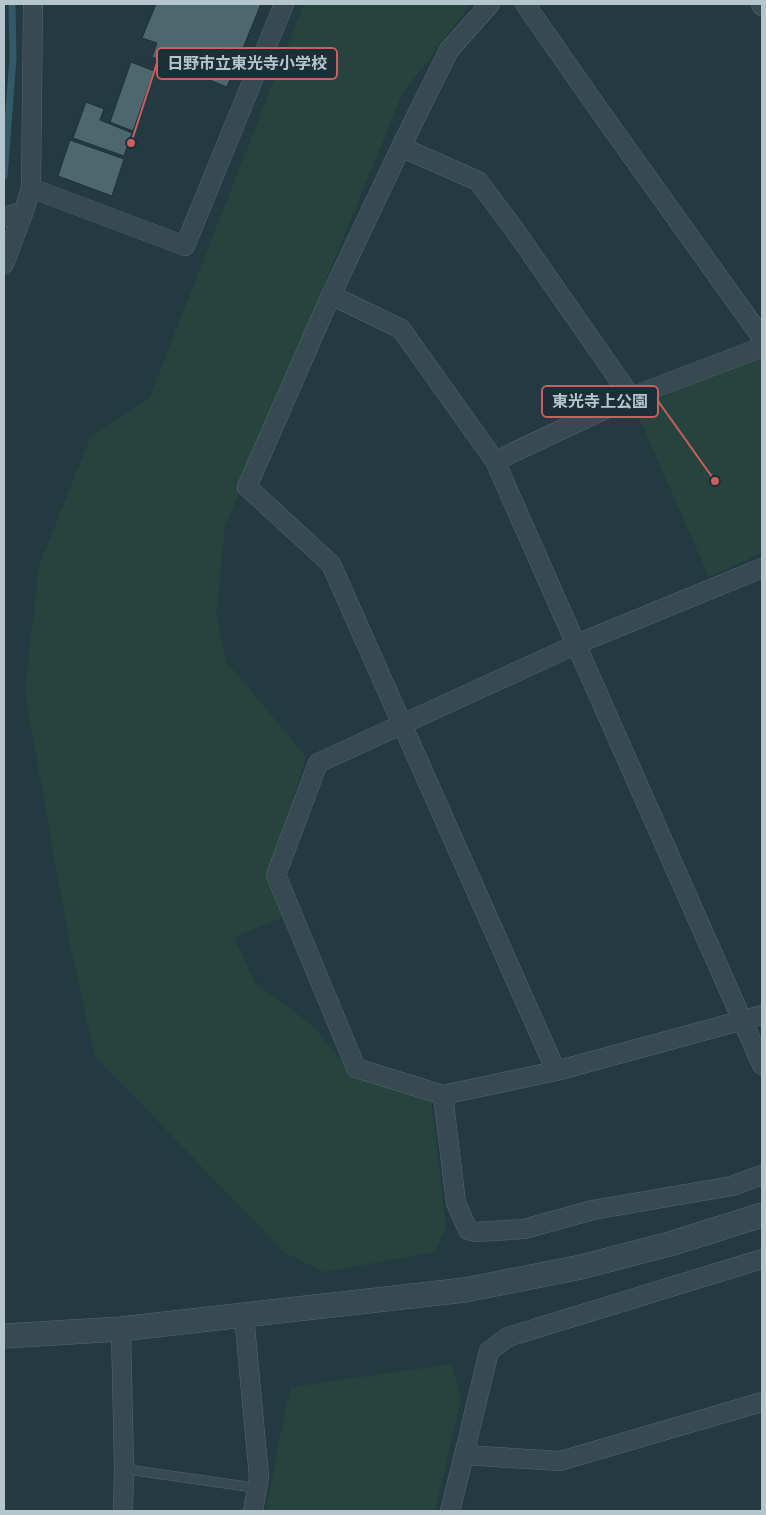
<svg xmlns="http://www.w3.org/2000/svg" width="766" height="1515" font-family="Signika,'Noto Sans JP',sans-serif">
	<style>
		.green { fill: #26443d }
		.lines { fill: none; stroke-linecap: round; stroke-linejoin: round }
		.stream { stroke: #345a67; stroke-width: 7 }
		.building { fill: #4e676f; stroke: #1e3138 }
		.service-casing { stroke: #55686e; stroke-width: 10 }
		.minor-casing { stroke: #55686e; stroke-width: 20 }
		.tertiary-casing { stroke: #55686e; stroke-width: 25 }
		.service { stroke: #374a51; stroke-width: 9 }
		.minor { stroke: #374a51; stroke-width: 19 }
		.tertiary { stroke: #374a51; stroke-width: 24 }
		.leader { fill: none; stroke: #ca5f61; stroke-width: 2 }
		.callout-dot { fill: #ca5f61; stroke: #1c2f36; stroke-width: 2 }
		.callout { fill: #1c2f36; stroke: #ca5f61; stroke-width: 2 }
		.callout-label { font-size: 16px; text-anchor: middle; font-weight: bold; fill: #b4c5cb }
	</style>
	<rect width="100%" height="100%" fill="#233a41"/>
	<path class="green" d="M304 4H471L402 94 225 527 216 615 226 661 306 757 270 875 287 916 234 937 255 983 312 1025 350 1071 431 1097 446 1228 434 1252 325 1272 285 1253 95 1056 67 929 25 691 39 566 91 436 149 399Z
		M762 354V553L709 577 635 409Z
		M452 1364 461 1400 435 1511H266L279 1441 291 1387Z"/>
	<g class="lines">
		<path class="stream" d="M4 176 13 58 12 4"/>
	</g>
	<path class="building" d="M156 4H261L227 87 152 57 157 43 142 38Z
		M131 62 154 71 133 131 110 122Z
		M86 102 104 109 100 120 132 133 124 156 73 138Z
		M70 140 124 159 112 196 58 176Z"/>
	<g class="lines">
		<g class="service-casing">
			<path id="service" d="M124 1469 257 1488"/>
		</g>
		<g class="minor-casing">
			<path id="minor" d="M490 4 449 50 401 147 331 295 247 487 331 564 556 1071
				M525 4 604 117 762 338
				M761 4 762 6
				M401 147 478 181 514 229 631 397
				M31 188 185 246 284 4
				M4 217 24 211
				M4 264 24 211 31 188 33 4
				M331 295 401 329 495 461 762 1065
				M495 461 631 397 762 347
				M762 568 577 644 318 763 276 875 356 1068 443 1095 456 1203 468 1230 476 1232 524 1229 593 1210 732 1186 762 1175
				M443 1095 556 1071 762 1015
				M244 1315 259 1477 253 1511
				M121 1329 124 1469 123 1511
				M464 1455 489 1351 508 1337 762 1259
				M450 1511 464 1455 560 1461 762 1402"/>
		</g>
		<g class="tertiary-casing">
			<path id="tertiary" d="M4 1336 121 1329 465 1290 581 1267 673 1243 762 1215"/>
		</g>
		<use href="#service" class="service"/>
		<use href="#minor" class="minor"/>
		<use href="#tertiary" class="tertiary"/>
	</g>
	<path class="leader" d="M131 143L157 63M715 481L658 401"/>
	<g class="callout-dot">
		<circle cx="131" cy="143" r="5"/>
		<circle cx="715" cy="481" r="5"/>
	</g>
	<g class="callout">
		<rect x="157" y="48" width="180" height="31" rx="5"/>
		<rect x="542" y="386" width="116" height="31" rx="5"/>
	</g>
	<g class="callout-label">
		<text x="247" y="69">日野市立東光寺小学校</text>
		<text x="600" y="407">東光寺上公園</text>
	</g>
	<rect width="766" height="1515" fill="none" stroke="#b4c5cb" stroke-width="10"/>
</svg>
